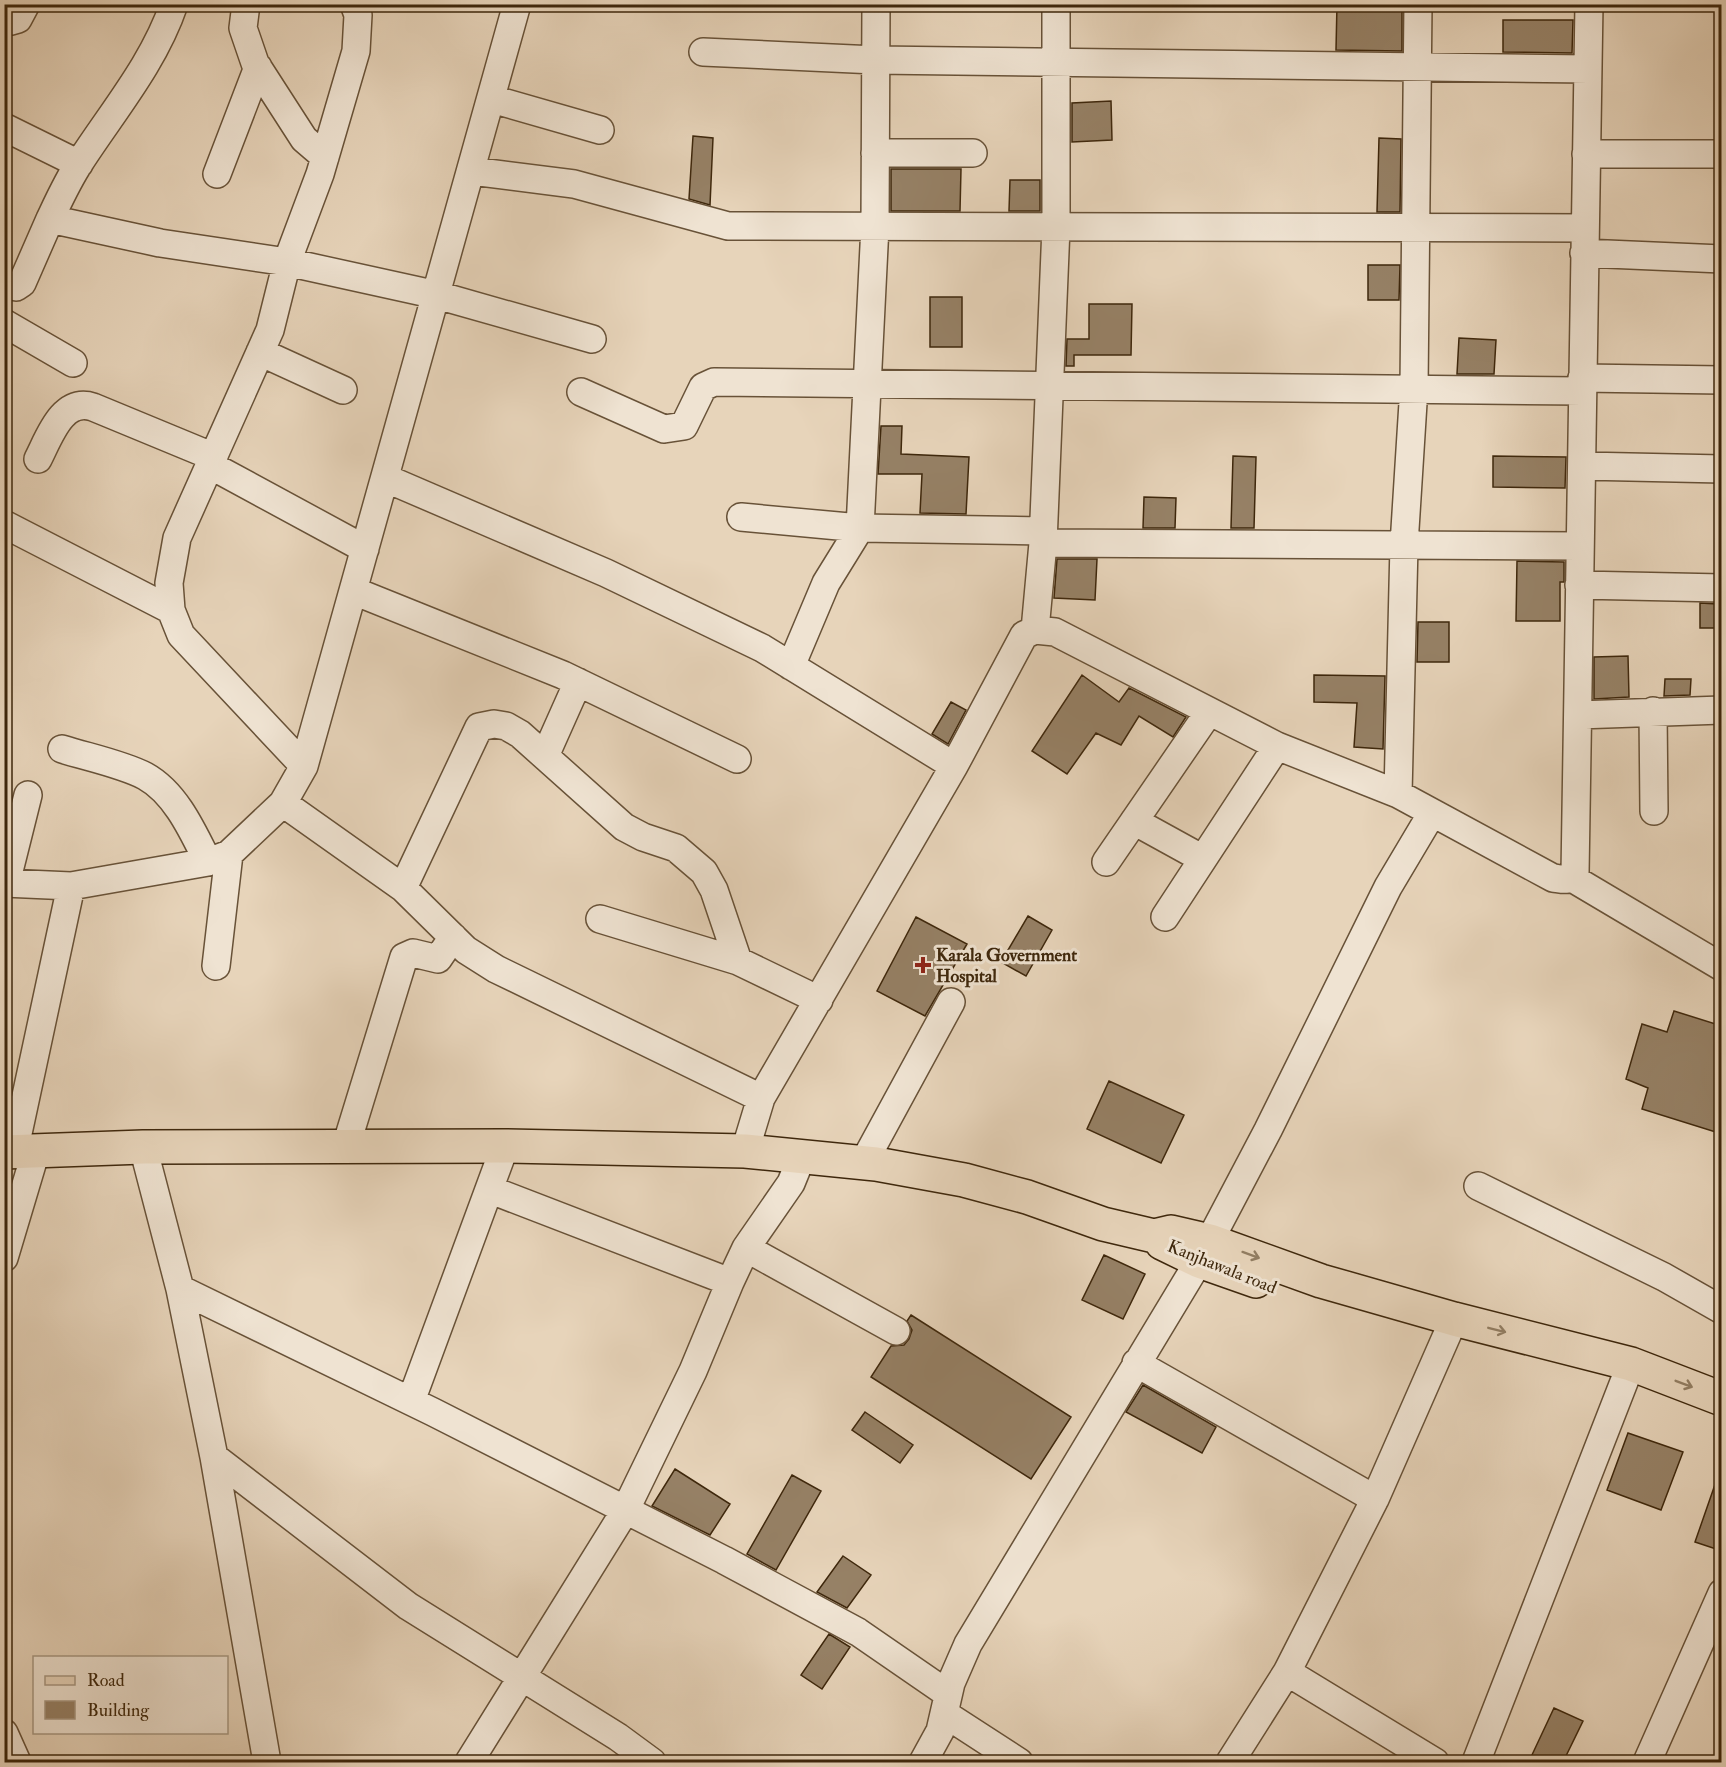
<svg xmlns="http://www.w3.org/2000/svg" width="1726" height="1767" font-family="'IM FELL Double Pica',serif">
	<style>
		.building { fill: #968166; stroke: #3e270c; stroke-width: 1.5 }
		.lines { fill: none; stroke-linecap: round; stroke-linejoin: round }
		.minor-casing { stroke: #685238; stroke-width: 30 }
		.major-casing { stroke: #3e270c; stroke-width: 36 }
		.minor { stroke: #efe3d2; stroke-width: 27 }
		.major { stroke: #e7d4ba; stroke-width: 33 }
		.oneway { stroke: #927e63 }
		.poi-dot { fill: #8f2418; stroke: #efe3d2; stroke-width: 2 }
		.labels { text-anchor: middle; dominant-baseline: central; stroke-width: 6; stroke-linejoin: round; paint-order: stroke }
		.poi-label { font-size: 18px; font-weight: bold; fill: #3e270c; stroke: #efe3d2; text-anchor: start }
		.street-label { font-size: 18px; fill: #3e270c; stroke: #efe3d2 }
	</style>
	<rect width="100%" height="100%" fill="#e7d4ba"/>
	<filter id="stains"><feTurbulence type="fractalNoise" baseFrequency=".00333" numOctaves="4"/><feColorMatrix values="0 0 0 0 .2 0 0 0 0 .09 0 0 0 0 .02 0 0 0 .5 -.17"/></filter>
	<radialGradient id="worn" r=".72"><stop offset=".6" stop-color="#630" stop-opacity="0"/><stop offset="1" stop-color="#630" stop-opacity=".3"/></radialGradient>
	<path class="building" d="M1337 4H1402V51L1336 50Z
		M1503 20H1573L1572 53 1503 52Z
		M1111 101 1112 140 1072 142V103Z
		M693 136 713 138 710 205 689 199Z
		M1379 138 1401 139 1400 212H1377Z
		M891 169H961L960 211H891Z
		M1010 180H1040V211H1009Z
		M1368 265H1400L1399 300H1368Z
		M930 297H962V347H930Z
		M1089 304H1132L1131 355H1074V366H1066L1067 339H1089Z
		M1459 338 1496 340 1494 374H1457Z
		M881 426H902L901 454 969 457 966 514 920 513 922 474H878Z
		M1233 456 1256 457 1254 528H1231Z
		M1493 456 1566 457 1565 488 1493 487Z
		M1144 497 1176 498 1175 528H1143Z
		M1057 559H1097L1095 600 1054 598Z
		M1517 561 1564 562V582H1560V621H1516Z
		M1700 603 1717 604V628H1700Z
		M1418 622H1449V662H1417Z
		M1628 656 1629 697 1594 699V657Z
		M1082 675 1119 702 1129 688 1186 717 1173 737 1139 716 1121 745 1096 733 1067 774 1032 751Z
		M1314 675 1385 676 1383 749 1354 747 1357 703 1314 702Z
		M1665 679H1691L1690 695 1664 696Z
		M951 702 966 710 948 744 932 734Z
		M1028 916 1052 930 1026 976 1001 962Z
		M916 917 967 944 925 1016 877 991Z
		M1674 1011 1722 1026V1134L1642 1109 1648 1088 1626 1079 1642 1024 1667 1032Z
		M1109 1081 1184 1115 1161 1163 1087 1129Z
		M1104 1255 1145 1274 1123 1319 1082 1300Z
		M911 1315 1071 1417 1031 1479 871 1377 891 1346 904 1345 909 1339 912 1330 907 1321Z
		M1143 1385 1216 1427 1202 1453 1126 1412Z
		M865 1412 913 1445 900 1463 852 1430Z
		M1628 1433 1683 1452 1661 1510 1607 1490Z
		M675 1469 730 1504 710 1535 652 1506Z
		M1719 1473 1722 1474V1551L1695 1542Z
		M792 1475 821 1491 776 1570 747 1554Z
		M843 1556 871 1575 847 1608 817 1592Z
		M829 1634 850 1647 822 1689 801 1675Z
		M1554 1708 1583 1721 1563 1762H1543L1531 1757Z"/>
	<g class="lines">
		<g class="minor-casing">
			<path id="minor" d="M174 4C154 63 113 111 80 162 68 180 59 200 50 219L160 243 287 262 437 295 592 339
				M246 4 243 28 255 63 304 139 325 157
				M4 18 11 21 18 19 26 4
				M703 52 875 60 1588 69
				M492 99 600 130
				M4 127 79 164
				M875 153H973
				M1586 154H1722
				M472 171 574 184 728 226 1585 228
				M217 174 258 67
				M1584 253 1722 259
				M4 284 16 287 22 283 50 219
				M4 323 73 363
				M260 352 343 390
				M1582 378 1722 380
				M581 392 664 429 684 426 703 387 714 382 1582 391
				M38 459C49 438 62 397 93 407L214 457
				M210 465 365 549
				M1583 466 1722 469
				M385 478 606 573 762 648 954 766
				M741 517 860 528 1043 531
				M4 524 171 610
				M1043 543 1580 546
				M1579 585 1722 588
				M354 591 563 675 737 759
				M1035 630 1043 543 1056 227V4
				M791 666 826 583 860 528 875 226 876 4
				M1653 711 1654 811
				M1578 715 1722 710
				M62 749C87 757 122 764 145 776 176 793 193 832 208 862
				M545 756 578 682
				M304 766 181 635 171 610 169 583 177 538 270 330 287 262 320 174 356 51 358 15 354 4
				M1398 794 1404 545 1414 387 1418 4
				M283 803 403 888 466 950 496 969 761 1098
				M1134 821 1203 859
				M1106 862 1209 712
				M1572 878 1722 967
				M4 883 71 886 208 862 229 854 283 803 304 766 517 4
				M6 883 28 795
				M403 888 479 727 494 724 506 726 520 734 624 827 643 837 676 848 704 872 714 890 738 961
				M1165 917 1277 746
				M600 919 738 961 819 1000
				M216 966 229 854
				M346 1146 404 957 413 953 438 959 453 937
				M143 1147 180 1289 214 1457 267 1762
				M745 1151 761 1098 954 766 1024 635 1035 630 1055 632 1277 746 1398 794 1553 878C1562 879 1569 882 1575 874L1589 4
				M14 1152 71 886
				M864 1162 951 1002
				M1478 1186 1664 1277 1722 1310
				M746 1248 791 1183 802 1156
				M4 1258 36 1151
				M730 1282 746 1248 896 1331
				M180 1289 433 1412 724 1560 858 1632 948 1694
				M1136 1363 1375 1499
				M411 1401 505 1146
				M214 1457 408 1606 618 1737 652 1762
				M1287 1672 1435 1762
				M945 1714 1019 1762
				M4 1733 17 1762
				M469 1762 625 1511 693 1371 730 1282 491 1190
				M923 1762 940 1731 951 1683 968 1644 1199 1261 1268 1130 1388 887 1432 813
				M1230 1762 1287 1672 1375 1499 1454 1319
				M1476 1762 1631 1364
				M1647 1762 1722 1593"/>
		</g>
		<g class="major-casing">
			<path id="major" d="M4 1152 143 1147 505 1146 745 1151 876 1164 964 1180 1027 1197 1103 1224 1154 1236 1171 1232 1210 1241 1321 1281 1454 1319 1631 1364 1722 1399
				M1162 1243 1199 1261 1256 1281"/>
		</g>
		<use href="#minor" class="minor"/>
		<use href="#major" class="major"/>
	</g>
	<defs><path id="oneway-shaft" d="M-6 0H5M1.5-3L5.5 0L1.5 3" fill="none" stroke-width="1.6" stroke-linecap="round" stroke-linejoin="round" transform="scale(1.5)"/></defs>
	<g class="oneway">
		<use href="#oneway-shaft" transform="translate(1251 1255) rotate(20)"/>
		<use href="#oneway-shaft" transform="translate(1497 1330) rotate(14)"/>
		<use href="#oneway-shaft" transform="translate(1684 1384) rotate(21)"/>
	</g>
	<path class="poi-dot" d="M920 956h6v6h6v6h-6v6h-6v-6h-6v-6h6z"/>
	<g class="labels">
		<g class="poi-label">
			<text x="936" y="955">Karala Government<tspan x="936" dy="21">Hospital</tspan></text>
		</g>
		<g class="street-label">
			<text transform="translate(1222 1267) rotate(22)">Kanjhawala road</text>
		</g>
	</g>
	<rect width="1726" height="1767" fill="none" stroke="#e7d4ba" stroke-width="24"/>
	<rect x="6" y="6" width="1714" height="1755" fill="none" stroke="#3e270c" stroke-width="3"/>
	<rect x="12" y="12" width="1702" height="1743" fill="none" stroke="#3e270c" stroke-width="1.5"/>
	<rect x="33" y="1656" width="195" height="78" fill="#efe3d2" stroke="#a89883" stroke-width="1.5"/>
	<rect x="45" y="1676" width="30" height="9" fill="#e7d4ba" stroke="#a89883" stroke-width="1.5"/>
	<text x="87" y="1686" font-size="18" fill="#3e270c">Road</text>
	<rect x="45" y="1701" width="30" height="18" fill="#968166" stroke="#a89883" stroke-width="1.5"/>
	<text x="87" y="1716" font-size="18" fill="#3e270c">Building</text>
	<rect width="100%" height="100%" filter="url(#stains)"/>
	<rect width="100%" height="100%" fill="url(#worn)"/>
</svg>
